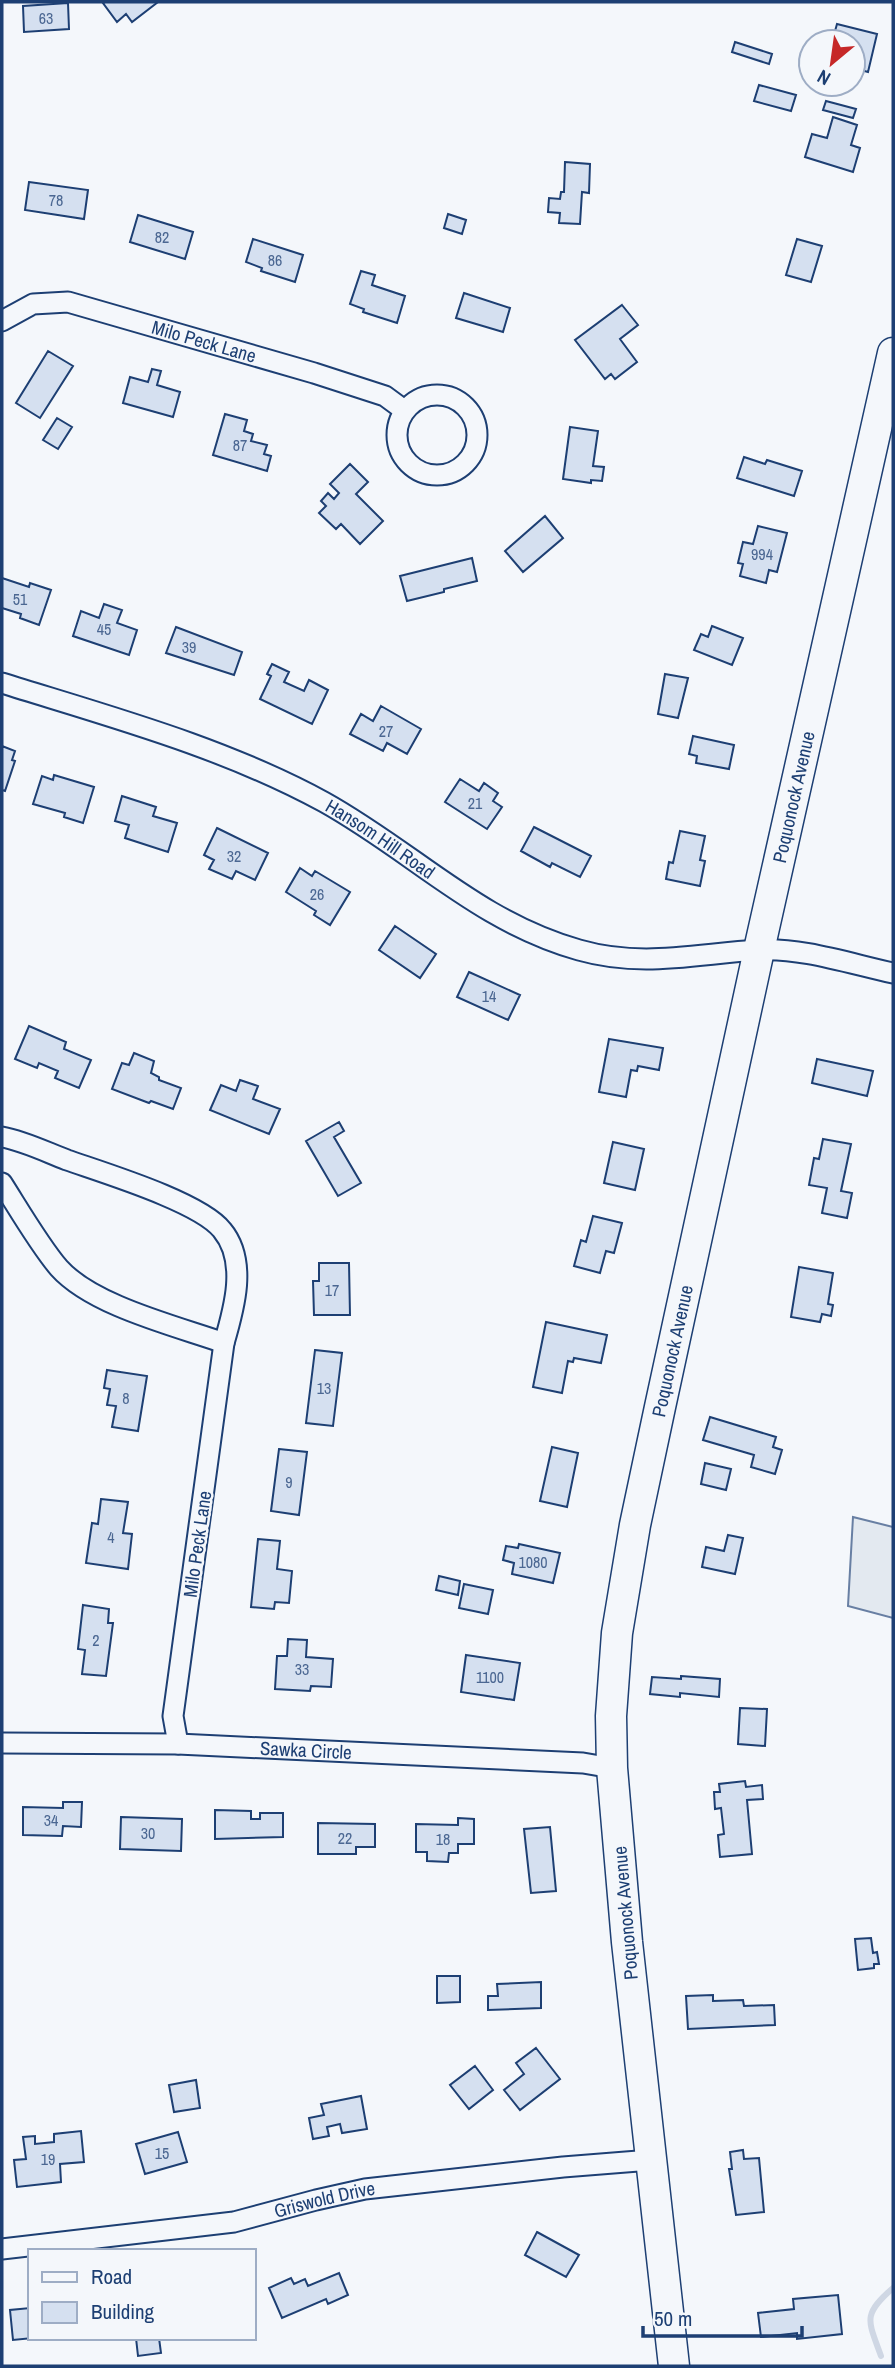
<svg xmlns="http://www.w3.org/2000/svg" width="895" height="2368" font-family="'Archivo Narrow',sans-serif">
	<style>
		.green { fill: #e3e9f0; stroke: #687fa3; stroke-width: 2 }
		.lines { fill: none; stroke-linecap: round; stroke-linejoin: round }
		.stream { stroke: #cfd7e4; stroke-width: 6 }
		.building { fill: #d5e0f0; stroke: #1d3f73; stroke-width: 2 }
		.street-casing { stroke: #1d3f73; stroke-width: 23 }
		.primary-casing { stroke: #1d3f73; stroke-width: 33 }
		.street { stroke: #f4f7fb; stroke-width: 19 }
		.primary { stroke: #f4f7fb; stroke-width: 30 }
		.labels { text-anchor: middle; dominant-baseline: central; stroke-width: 5; stroke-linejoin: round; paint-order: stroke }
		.number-label { font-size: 16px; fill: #4b6792 }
		.street-label { font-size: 19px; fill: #1d3f73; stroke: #f4f7fb }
	</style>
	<rect width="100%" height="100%" fill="#f4f7fb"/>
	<path class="green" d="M853 1517 893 1527V1618L848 1606Z"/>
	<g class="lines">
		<path class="stream" d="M881 2356C868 2320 862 2315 893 2288"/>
	</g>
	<path class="building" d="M105 2H158L132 22 126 14 117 22 103 3Z
		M68 3 69 29 24 32 23 6Z
		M837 24 877 34 868 72 853 68V42H832Z
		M735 42 772 54 769 64 732 52Z
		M759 85 796 95 791 111 754 101Z
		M826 101 856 109 853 118 823 110Z
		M833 117 857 125 851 145 860 148 853 172 805 157 812 134 827 138Z
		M565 162 590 164 589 193 582 192 580 224 559 223 560 213 548 212 549 198 560 199 561 192H564Z
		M29 182 88 190 84 219 25 210Z
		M448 214 466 220 462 234 444 228Z
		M138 215 193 232 185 259 130 242Z
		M253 239 303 255 295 282 261 271 262 268 246 262Z
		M797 239 822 246 811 282 786 275Z
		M361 271 375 275 372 285 405 296 397 323 363 312 364 309 350 304Z
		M464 293 510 308 503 332 456 318Z
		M622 305 638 325 620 339 637 362 615 379 611 374 605 379 575 340Z
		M48 351 73 366 40 418 16 403Z
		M152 369 161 371 157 385 180 392 173 417 123 403 130 377 148 382Z
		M225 414 247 420 244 431 253 434 251 441 267 445 264 454 271 456 267 471 213 455Z
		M57 418 72 427 58 449 43 440Z
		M570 427 598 431 593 466 604 467 602 481 591 480V483L563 479Z
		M744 457 765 464 767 460 802 471 794 496 737 478Z
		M350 464 368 482 356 494 383 521 360 544 341 524 336 529 319 513 326 506 321 501 328 493 334 499 339 493 330 484Z
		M545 516 563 538 523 572 505 551Z
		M758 526 787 533 777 572 769 570 766 583 740 576 743 564 738 563 743 542 753 544Z
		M472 558 477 581 444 589V592L407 601 400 576Z
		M2 578 29 587 30 583 51 590 39 625 20 618 21 614 2 608Z
		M104 604 122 610 117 623 137 630 129 655 73 636 81 611 99 618Z
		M712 626 743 638 732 665 694 650 701 634 708 637Z
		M176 627 242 652 234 675 166 653Z
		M272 664 289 672 284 682 304 691 309 680 328 690 312 724 260 699 271 676 267 674Z
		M665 674 688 678 678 718 658 714Z
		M381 706 421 729 407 754 387 743 383 751 350 734 361 714 373 721Z
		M693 736 734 745 729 769 696 763 697 756 689 754Z
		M2 746 15 751 12 760 15 761 5 791 2 790Z
		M54 775 94 787 83 823 64 817 65 813 33 804 42 776 53 780Z
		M460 779 479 791 484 783 498 793 493 801 502 807 487 829 445 802Z
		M122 796 156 807 153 816 177 823 168 852 125 838 129 825 115 821Z
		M534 827 591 856 580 877 552 863 550 867 521 851Z
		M217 828 268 853 255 880 236 871 232 879 209 869 214 860 204 855Z
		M680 831 705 836 700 860 705 861 700 886 666 879 669 862 673 863Z
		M300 868 312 876 315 871 350 892 330 925 314 915 316 911 286 892Z
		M395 926 436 954 420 978 379 950Z
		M469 972 520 995 508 1020 457 997Z
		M29 1026 66 1042 64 1049 91 1060 79 1088 55 1078 58 1071 39 1063 37 1068 15 1059Z
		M609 1039 663 1048 659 1070 638 1066 637 1071 631 1070 626 1097 599 1092Z
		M134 1053 154 1061 151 1073 159 1077V1080L181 1088 173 1109 151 1101 149 1103 112 1089 122 1063 129 1065Z
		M817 1059 873 1071 867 1096 812 1083Z
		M240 1080 258 1086 253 1099 280 1109 269 1134 210 1110 221 1085 236 1091Z
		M339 1122 344 1131 334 1137 361 1183 338 1196 306 1141Z
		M823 1139 851 1144 841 1191 852 1193 847 1218 822 1213 827 1188 809 1185 814 1158 819 1159Z
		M613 1142 644 1149 635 1190 604 1183Z
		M593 1216 622 1223 614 1253 606 1251 600 1273 574 1266 581 1240 586 1242Z
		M319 1263H349L350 1315H314L313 1281H319Z
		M799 1267 833 1273 828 1304 833 1305 831 1316 822 1314 820 1322 791 1317Z
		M546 1322 607 1335 601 1363 574 1358 573 1362 568 1361 562 1393 533 1387Z
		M315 1350 342 1353 333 1426 306 1423Z
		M107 1370 147 1376 138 1431 112 1427 116 1406 107 1405 110 1389 104 1388Z
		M710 1417 776 1437 773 1447 782 1450 775 1474 751 1467 754 1455 703 1440Z
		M552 1447 578 1453 567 1507 540 1501Z
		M279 1449 307 1452 299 1515 271 1511Z
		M705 1463 731 1469 726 1490 701 1484Z
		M101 1499 128 1502 123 1533 132 1534 128 1569 86 1563 92 1523 98 1524Z
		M728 1535 743 1538 735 1574 702 1567 706 1547 724 1551Z
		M258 1539 280 1541 277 1569 292 1571 289 1603 275 1602 274 1609 251 1607Z
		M519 1544 560 1553 553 1583 512 1574 514 1563 503 1560 506 1546 518 1548Z
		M439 1576 460 1581 458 1595 436 1590Z
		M464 1584 493 1590 488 1614 459 1608Z
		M83 1605 109 1609 108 1623H113L106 1676 82 1674 85 1650 78 1649Z
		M288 1639 307 1640 306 1657 333 1659 331 1687 311 1686 310 1691 275 1689 277 1656H287Z
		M466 1655 520 1663 514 1700 461 1692Z
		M681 1676 720 1679 719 1697 680 1693V1697L650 1694 652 1677 681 1679Z
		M740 1708 767 1709 765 1746 738 1744Z
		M745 1781 746 1787 762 1785 763 1799 747 1800 752 1854 720 1857 718 1835 724 1834 721 1808 715 1809 714 1792H720L719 1784Z
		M63 1802H82L81 1827 63 1826 62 1836 23 1835V1807L63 1808Z
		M215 1810 251 1811V1819H260V1813H283V1837L215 1839Z
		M121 1817 182 1819 181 1851 120 1849Z
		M458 1818 474 1819V1844H458V1853H449L448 1862 427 1861V1852H416V1824L458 1825Z
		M318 1823 375 1824V1847H356V1854H318Z
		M550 1827 556 1891 531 1893 524 1829Z
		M871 1938 873 1953 877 1952 879 1964H874V1968L858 1970 855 1939Z
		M437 1976H460V2002L437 2003Z
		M541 1982V2008L488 2010V1996H498L497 1984Z
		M713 1995V2001L743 2000 744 2006 774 2005 775 2025 688 2029 686 1996Z
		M536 2048 560 2079 520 2110 504 2090 524 2074 516 2063Z
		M475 2066 493 2090 469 2109 450 2085Z
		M196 2080 200 2108 174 2112 169 2085Z
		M361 2096 367 2129 342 2133 340 2124 327 2127 329 2136 313 2139 309 2118 324 2115 321 2104Z
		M81 2131 84 2162 60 2164 61 2182 17 2187 14 2160 26 2159 23 2137 35 2136V2144L54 2142V2134Z
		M178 2132 187 2162 145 2174 136 2144Z
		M743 2150 744 2159 759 2158 764 2212 736 2215 729 2169H732L730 2152Z
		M537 2232 579 2255 566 2277 525 2255Z
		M339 2273 348 2295 328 2304 326 2299 282 2318 269 2288 291 2278 294 2284 305 2279 308 2286Z
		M838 2295 842 2334 797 2339V2333L761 2337 758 2313 794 2309 793 2299Z
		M30 2308V2338H33L13 2340 10 2310Z
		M136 2338H159L161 2353 138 2356Z"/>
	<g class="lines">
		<g class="street-casing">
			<g id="street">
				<path id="s1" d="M2 321 33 304 68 302 314 373 385 396 404 410"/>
				<circle cx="437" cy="435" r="40"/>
				<path id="s2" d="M2 683C111 717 223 747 324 802 414 852 477 921 579 950 642 968 695 954 758 950 800 947 851 964 893 973"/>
				<path d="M2 1137C24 1141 46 1152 67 1160 104 1173 200 1202 222 1230 248 1261 234 1309 224 1343L173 1716 178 1744"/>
				<path d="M2 1183C18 1208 40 1246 59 1268 93 1306 176 1326 224 1343"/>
				<path id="s3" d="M2 1743 178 1744 583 1763 612 1768"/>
				<path id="s4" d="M2 2249 234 2222 316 2200 365 2189 563 2167 651 2160"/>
			</g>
		</g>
		<g class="primary-casing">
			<g id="primary">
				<path id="s5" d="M674 2366 627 1942 612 1768 611 1716 617 1633 635 1525 660 1407 759 950 893 353"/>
			</g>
		</g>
		<use href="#street" class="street"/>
		<use href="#primary" class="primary"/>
	</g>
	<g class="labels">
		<g class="number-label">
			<text x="46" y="18">63</text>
			<text x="56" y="200">78</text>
			<text x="162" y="237">82</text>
			<text x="275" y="260">86</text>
			<text x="240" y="445">87</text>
			<text x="762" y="554">994</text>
			<text x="20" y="599">51</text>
			<text x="104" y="629">45</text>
			<text x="189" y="647">39</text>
			<text x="386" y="731">27</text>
			<text x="475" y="803">21</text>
			<text x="234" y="856">32</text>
			<text x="317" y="894">26</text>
			<text x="489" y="996">14</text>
			<text x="332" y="1290">17</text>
			<text x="324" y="1388">13</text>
			<text x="126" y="1398">8</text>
			<text x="289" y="1482">9</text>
			<text x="111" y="1537">4</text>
			<text x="533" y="1562">1080</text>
			<text x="96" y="1640">2</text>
			<text x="302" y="1669">33</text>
			<text x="490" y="1677">1100</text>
			<text x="51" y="1820">34</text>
			<text x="148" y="1833">30</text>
			<text x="345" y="1838">22</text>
			<text x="443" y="1839">18</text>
			<text x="162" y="2153">15</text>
			<text x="48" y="2159">19</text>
		</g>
		<g class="street-label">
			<text stroke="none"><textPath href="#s1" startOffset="212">Milo Peck Lane</textPath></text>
			<text stroke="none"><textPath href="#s5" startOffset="1591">Poquonock Avenue</textPath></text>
			<text stroke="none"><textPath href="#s2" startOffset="411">Hansom Hill Road</textPath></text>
			<text stroke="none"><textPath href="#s5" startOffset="1024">Poquonock Avenue</textPath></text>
			<text transform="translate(197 1544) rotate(-82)">Milo Peck Lane</text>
			<text stroke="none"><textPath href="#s3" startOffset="304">Sawka Circle</textPath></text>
			<text transform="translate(625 1913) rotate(-95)">Poquonock Avenue</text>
			<text stroke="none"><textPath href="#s4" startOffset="327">Griswold Drive</textPath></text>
		</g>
	</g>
	<rect width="895" height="2368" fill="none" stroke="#1d3f73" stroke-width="7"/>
	<rect x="28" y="2249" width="228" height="91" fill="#f4f7fb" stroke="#9eadc5" stroke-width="2"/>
	<rect x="42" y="2272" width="35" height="10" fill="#f4f7fb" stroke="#9eadc5" stroke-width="2"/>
	<text x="91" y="2284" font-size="21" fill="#1d3f73">Road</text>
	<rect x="42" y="2302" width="35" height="21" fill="#d5e0f0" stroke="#9eadc5" stroke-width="2"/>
	<text x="91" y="2319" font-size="21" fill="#1d3f73">Building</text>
	<g transform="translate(832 63) rotate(209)"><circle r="33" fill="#f4f7fb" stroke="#9eadc5" stroke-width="2"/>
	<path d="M0-5L12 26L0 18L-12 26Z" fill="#c62828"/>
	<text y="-10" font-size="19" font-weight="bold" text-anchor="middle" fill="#1d3f73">N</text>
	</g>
	<path d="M643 2326v10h159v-10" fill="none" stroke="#1d3f73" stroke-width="3.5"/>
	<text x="654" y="2326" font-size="21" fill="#1d3f73" stroke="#f4f7fb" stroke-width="5" paint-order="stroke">50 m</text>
</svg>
